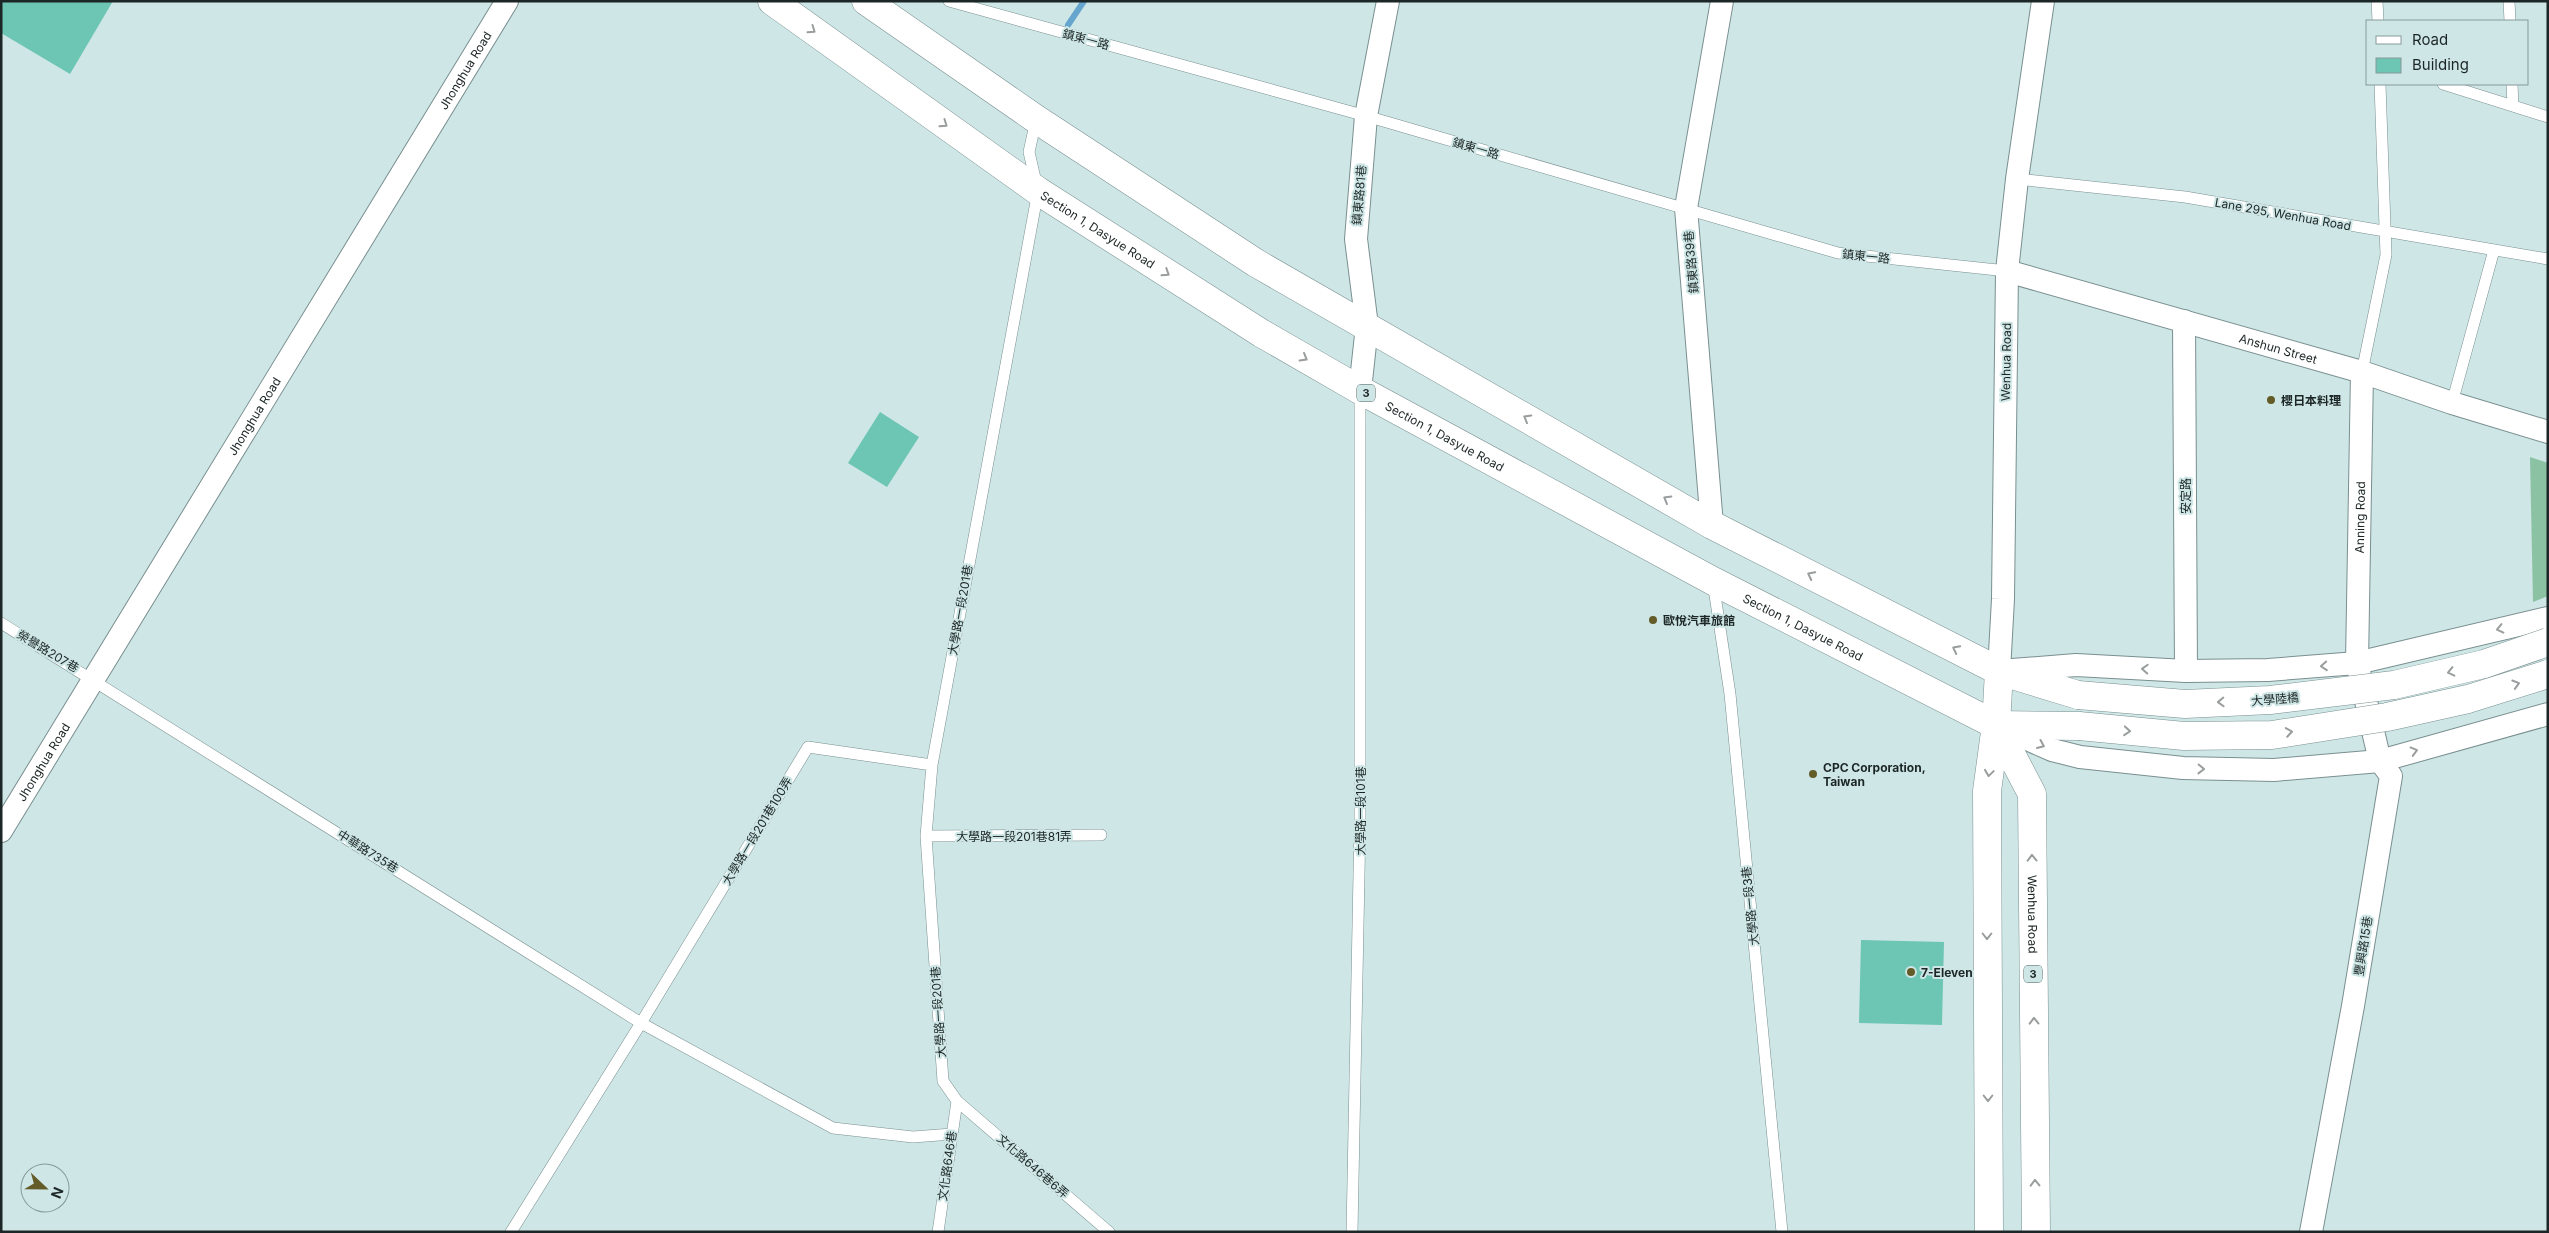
<svg xmlns="http://www.w3.org/2000/svg" width="2549" height="1233" font-family="Inter,'Noto Sans TC',sans-serif">
	<style>
		.green { fill: #8cc2a4 }
		.lines { fill: none; stroke-linecap: round; stroke-linejoin: round }
		.stream { stroke: #65a5ce; stroke-width: 6 }
		.building { fill: #6dc5b3 }
		.service-casing { stroke: #7a8f90; stroke-width: 12 }
		.minor-casing { stroke: #7a8f90; stroke-width: 24 }
		.tertiary-casing { stroke: #7a8f90; stroke-width: 29 }
		.primary-casing { stroke: #7a8f90; stroke-width: 29 }
		.service { stroke: #fff; stroke-width: 11 }
		.minor { stroke: #fff; stroke-width: 22 }
		.tertiary { stroke: #fff; stroke-width: 28 }
		.primary { stroke: #fff; stroke-width: 28 }
		.tertiary-bridge-casing { stroke: #7a8f90; stroke-width: 29; stroke-linecap: butt }
		.tertiary-bridge { stroke: #fff; stroke-width: 28 }
		.oneway { stroke: #999d9d }
		.poi-dot { fill: #635b28; stroke: #cee6e6; stroke-width: 2 }
		.labels { text-anchor: middle; dominant-baseline: central; stroke-width: 4; stroke-linejoin: round; paint-order: stroke }
		.shield { fill: #cee6e6; stroke: #526060; stroke-width: 1 }
		.shield-label { font-size: 11px; font-weight: bold; fill: #1d2626 }
		.street-label { font-size: 12px; fill: #1d2626; stroke: #cee6e6 }
		.poi-label { font-size: 12px; font-weight: bold; fill: #1d2626; stroke: #cee6e6; text-anchor: start }
	</style>
	<rect width="100%" height="100%" fill="#cee6e6"/>
	<path class="green" d="M2530 457 2548 463V596L2533 602Z"/>
	<g class="lines">
		<path class="stream" d="M1068 25 1084 1"/>
	</g>
	<path class="building" d="M1 1H113L70 74 1 33Z
		M880 412 919 437 887 487 848 463Z
		M1861 940 1944 942 1942 1025 1859 1023Z"/>
	<g class="lines">
		<g class="service-casing">
			<path id="service" d="M949 1 1366 116 1838 253 2007 271
				M2377 1 2378 21
				M2509 1 2510 21
				M2443 84 2548 117
				M2512 84 2513 106
				M1036 120 1029 152 1038 191 932 765 926 836 943 1081 957 1101 1109 1232
				M2017 179 2185 197 2548 259
				M2362 372 2386 255 2380 84
				M2452 403 2494 250
				M1713 582 1730 694 1782 1232
				M1 623 641 1023 833 1128 913 1137 952 1134
				M926 836 1101 835
				M511 1232 641 1023 808 747 932 765
				M938 1232 957 1101
				M1352 1232 1360 823V391"/>
		</g>
		<g class="minor-casing">
			<g id="minor">
				<path d="M2043 1 2017 179 2007 271 2003 599 1999 671 2076 665 2186 671 2268 670 2357 663 2548 618"/>
				<path id="s1" d="M2007 271 2362 372 2452 403 2548 432"/>
				<path d="M2184 321 2186 671"/>
				<path d="M1360 390 1367 326 1356 239 1366 116 1388 1"/>
				<path d="M1712 525 1686 208 1722 1"/>
				<path d="M2000 727 2052 750 2080 757 2183 768 2274 770 2380 761 2548 714"/>
				<path id="s2" d="M1 831 507 1"/>
				<path id="s3" d="M2311 1232 2353 1006 2391 776 2380 761 2357 663 2362 372"/>
			</g>
		</g>
		<g class="tertiary-casing">
			<path id="tertiary" d="M1999 671 2078 695
				M1996 725 2079 726"/>
		</g>
		<g class="primary-casing">
			<g id="primary">
				<path id="s4" d="M772 1 1038 191 1261 333 1360 390 1713 581 1996 725"/>
				<path d="M866 1 1036 119 1256 263 1712 525 1999 671 1996 725 1987 791 1989 1232"/>
				<path id="s5" d="M1996 725 2032 794 2036 1232"/>
			</g>
		</g>
		<use href="#service" class="service"/>
		<use href="#minor" class="minor"/>
		<use href="#tertiary" class="tertiary"/>
		<use href="#primary" class="primary"/>
		<g class="tertiary-bridge-casing">
			<path id="tertiary-bridge" d="M2078 695 2185 704 2270 700 2394 685 2484 664 2548 642
				M2079 726 2184 736 2272 735 2387 717 2468 699 2548 674"/>
		</g>
		<use href="#tertiary-bridge" class="tertiary-bridge"/>
	</g>
	<defs><path id="oneway-chevron" d="M-2-3.5L2.5 0L-2 3.5" fill="none" stroke-width="1.6" stroke-linecap="round" stroke-linejoin="round" transform="scale(1.25)"/></defs>
	<g class="oneway">
		<use href="#oneway-chevron" transform="translate(812 30) rotate(35)"/>
		<use href="#oneway-chevron" transform="translate(944 124) rotate(35)"/>
		<use href="#oneway-chevron" transform="translate(1166 273) rotate(33)"/>
		<use href="#oneway-chevron" transform="translate(1304 358) rotate(30)"/>
		<use href="#oneway-chevron" transform="translate(1527 418) rotate(-150)"/>
		<use href="#oneway-chevron" transform="translate(1667 499) rotate(-150)"/>
		<use href="#oneway-chevron" transform="translate(1811 575) rotate(-153)"/>
		<use href="#oneway-chevron" transform="translate(2500 629) rotate(167)"/>
		<use href="#oneway-chevron" transform="translate(1956 649) rotate(-153)"/>
		<use href="#oneway-chevron" transform="translate(2324 666) rotate(176)"/>
		<use href="#oneway-chevron" transform="translate(2145 669) rotate(-177)"/>
		<use href="#oneway-chevron" transform="translate(2451 672) rotate(167)"/>
		<use href="#oneway-chevron" transform="translate(2516 684) rotate(-17)"/>
		<use href="#oneway-chevron" transform="translate(2221 702) rotate(178)"/>
		<use href="#oneway-chevron" transform="translate(2127 731) rotate(5)"/>
		<use href="#oneway-chevron" transform="translate(2289 732) rotate(-9)"/>
		<use href="#oneway-chevron" transform="translate(2041 745) rotate(24)"/>
		<use href="#oneway-chevron" transform="translate(2414 751) rotate(-15)"/>
		<use href="#oneway-chevron" transform="translate(2201 769) rotate(1)"/>
		<use href="#oneway-chevron" transform="translate(1989 773) rotate(98)"/>
		<use href="#oneway-chevron" transform="translate(2032 858) rotate(-91)"/>
		<use href="#oneway-chevron" transform="translate(1987 936) rotate(90)"/>
		<use href="#oneway-chevron" transform="translate(2034 1021) rotate(-91)"/>
		<use href="#oneway-chevron" transform="translate(1988 1098) rotate(90)"/>
		<use href="#oneway-chevron" transform="translate(2035 1183) rotate(-91)"/>
	</g>
	<g class="poi-dot">
		<circle cx="2271" cy="400" r="5"/>
		<circle cx="1653" cy="620" r="5"/>
		<circle cx="1813" cy="774" r="5"/>
		<circle cx="1911" cy="972" r="5"/>
	</g>
	<g class="labels">
		<g class="shield">
			<rect x="1357" y="384.5" width="18" height="17" rx="4"/>
			<rect x="2024" y="965.5" width="18" height="17" rx="4"/>
		</g>
		<g class="shield-label">
			<text x="1366" y="393">3</text>
			<text x="2033" y="974">3</text>
		</g>
		<g class="street-label">
			<text transform="translate(1086 39) rotate(15)">鎮東一路</text>
			<text stroke="none"><textPath href="#s2" startOffset="891">Jhonghua Road</textPath></text>
			<text transform="translate(1476 148) rotate(16)">鎮東一路</text>
			<text transform="translate(1359 195) rotate(-85)">鎮東路81巷</text>
			<text transform="translate(2283 214) rotate(10)">Lane 295, Wenhua Road</text>
			<text stroke="none"><textPath href="#s4" startOffset="398">Section 1, Dasyue Road</textPath></text>
			<text transform="translate(1866 256) rotate(6)">鎮東一路</text>
			<text transform="translate(1691 262) rotate(-95)">鎮東路39巷</text>
			<text stroke="none"><textPath href="#s1" startOffset="282">Anshun Street</textPath></text>
			<text transform="translate(2006 362) rotate(-89)">Wenhua Road</text>
			<text stroke="none"><textPath href="#s2" startOffset="486">Jhonghua Road</textPath></text>
			<text stroke="none"><textPath href="#s4" startOffset="802">Section 1, Dasyue Road</textPath></text>
			<text transform="translate(2185 496) rotate(-90)">安定路</text>
			<text stroke="none"><textPath href="#s3" startOffset="728">Anning Road</textPath></text>
			<text transform="translate(960 610) rotate(-80)">大學路一段201巷</text>
			<text stroke="none"><textPath href="#s4" startOffset="1208">Section 1, Dasyue Road</textPath></text>
			<text transform="translate(48 651) rotate(31)">榮譽路207巷</text>
			<text transform="translate(2275 699) rotate(-5)">大學陸橋</text>
			<text stroke="none"><textPath href="#s2" startOffset="81">Jhonghua Road</textPath></text>
			<text transform="translate(1360 811) rotate(-90)">大學路一段101巷</text>
			<text transform="translate(757 831) rotate(-59)">大學路一段201巷100弄</text>
			<text x="1014" y="836">大學路一段201巷81弄</text>
			<text transform="translate(368 851) rotate(32)">中華路735巷</text>
			<text transform="translate(1750 906) rotate(-96)">大學路一段3巷</text>
			<text stroke="none"><textPath href="#s5" startOffset="198">Wenhua Road</textPath></text>
			<text transform="translate(2363 946) rotate(-81)">豐興路15巷</text>
			<text transform="translate(938 1012) rotate(-94)">大學路一段201巷</text>
			<text transform="translate(947 1166) rotate(-82)">文化路646巷</text>
			<text transform="translate(1033 1166) rotate(41)">文化路646巷6弄</text>
		</g>
		<g class="poi-label">
			<text x="2281" y="400">櫻日本料理</text>
			<text x="1663" y="620">歐悅汽車旅館</text>
			<text x="1823" y="767">CPC Corporation,<tspan x="1823" dy="14">Taiwan</tspan></text>
			<text x="1921" y="972">7-Eleven</text>
		</g>
	</g>
	<rect width="2549" height="1233" fill="none" stroke="#1d2626" stroke-width="5"/>
	<rect x="2366" y="20" width="162" height="65" fill="#cee6e6" stroke="#879999"/>
	<rect x="2376" y="36" width="25" height="8" fill="#ffffff" stroke="#879999"/>
	<text x="2412" y="45" font-size="15" fill="#1d2626">Road</text>
	<rect x="2376" y="58" width="25" height="15" fill="#6dc5b3" stroke="#879999"/>
	<text x="2412" y="70" font-size="15" fill="#1d2626">Building</text>
	<g transform="translate(45 1188) rotate(112)"><circle r="24" fill="#cee6e6" stroke="#879999"/>
	<path d="M0-4L9 19L0 12L-9 19Z" fill="#635b28"/>
	<text y="-8" font-size="14" font-weight="bold" text-anchor="middle" fill="#1d2626">N</text>
	</g>
</svg>
